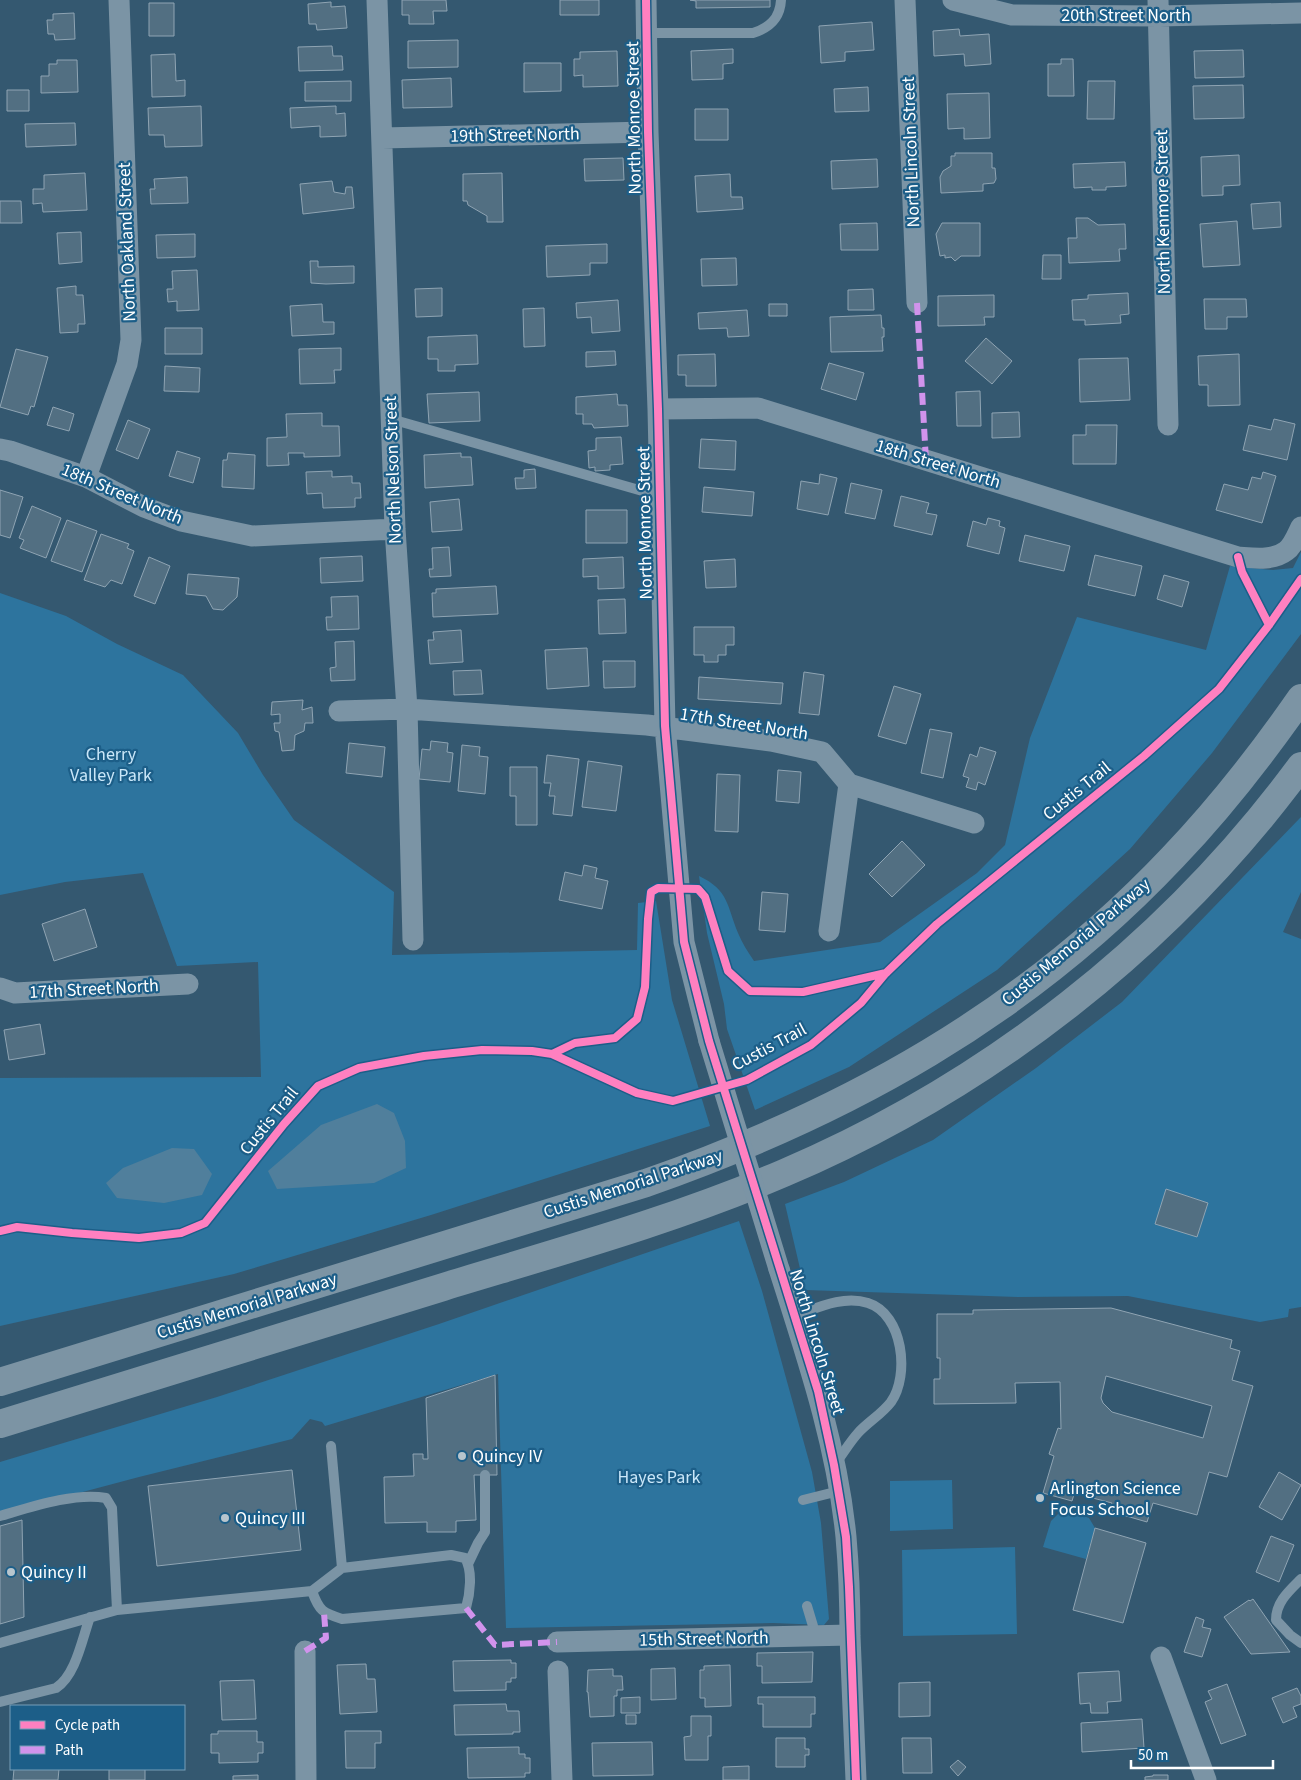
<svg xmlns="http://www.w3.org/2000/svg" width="1301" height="1780" font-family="'Source Sans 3',sans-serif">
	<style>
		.green { fill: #2d749e }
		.water { fill: #507f9c }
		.building { fill: #526f82; stroke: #8fa4b3; fill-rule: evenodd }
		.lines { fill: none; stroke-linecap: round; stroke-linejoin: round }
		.service { stroke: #7b94a5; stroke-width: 10 }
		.minor { stroke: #7b94a5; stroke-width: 21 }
		.motorway { stroke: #7c94a4; stroke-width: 28 }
		.minor-bridge { stroke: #7b94a5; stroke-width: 21 }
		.quiet { stroke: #d193ec; stroke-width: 6; stroke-dasharray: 12 6; stroke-linecap: butt }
		.cycleway-casing { stroke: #1c5e88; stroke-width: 11 }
		.cycleway { stroke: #ff80c0; stroke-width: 8 }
		.poi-dot { fill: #b8c5cd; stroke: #1c5e88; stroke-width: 2 }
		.labels { text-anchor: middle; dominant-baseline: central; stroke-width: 4.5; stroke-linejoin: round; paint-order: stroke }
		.street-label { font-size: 18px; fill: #fff; stroke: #1c5e88 }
		.park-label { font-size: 18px; fill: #cae7f9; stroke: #1c5e88 }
		.poi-label { font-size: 18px; fill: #fff; stroke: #1c5e88; text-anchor: start }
	</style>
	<rect width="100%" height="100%" fill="#345870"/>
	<path class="green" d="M1301 552V634L1212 753 1130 849 997 970 849 1067 755 1110 727 1029 724 1004 707 933 699 876C729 890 727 906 738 933 742 943 748 952 754 961L880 942 977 873 1005 845 1030 738 1077 617 1206 650 1230 566 1273 570 1293 568Z
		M0 593 66 616 117 644 183 675 238 733 263 775 294 820 394 892 392 955 637 950 638 903 656 901 672 1000 710 1126 431 1215 234 1274 0 1326V1078L261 1077 258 962 177 966 143 873 65 882 0 895Z
		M1301 817V892L1283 932 1301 939V1307L1289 1309 1288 1317 1260 1322 1128 1296 1019 1297 805 1290 785 1204 844 1182 933 1140 1036 1068 1122 1002Z
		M739 1221 762 1291 812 1472 821 1523 829 1619 824 1625 773 1623 506 1628 498 1374 325 1426 322 1422 310 1419 292 1439 139 1477 0 1514V1462L217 1397 439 1324Z
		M952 1480 953 1529 890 1531V1481Z
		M1063 1509 1089 1518 1095 1528 1086 1559 1043 1547 1051 1521Z
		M1015 1547 1017 1634 903 1636 902 1550Z"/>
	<path class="water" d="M377 1104 394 1113 405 1141 406 1168 374 1183 277 1189 268 1171 321 1125Z
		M172 1148 194 1149 212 1174 202 1195 164 1203 117 1198 106 1183 123 1168Z"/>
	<path class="building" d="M402 0H446L447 11H433L434 24H409V15H402Z
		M560 0H599V15H560Z
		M690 0H770V7L696 8V1Z
		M331 2V7L345 6 347 28 317 30 316 24H309L308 4Z
		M149 3H174V36H149Z
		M74 13 75 39 55 40 54 34H48L47 20H53V14Z
		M872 22 874 50 845 52V61L821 63 819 26Z
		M959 29 960 36 989 34 991 64 965 66 964 54 934 56 933 31Z
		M458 40V67L408 68V41Z
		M332 46 333 56H342L343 70 299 71 298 47Z
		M733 49V63L723 64V79L692 80 691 51Z
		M1243 50 1244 77 1195 78 1194 51Z
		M617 51 618 86 583 87V75L574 76V59H580V52Z
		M175 54 176 81 185 80V96L152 97 151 55Z
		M1061 59H1073L1074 96H1048V64H1061Z
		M57 60H77L78 92 41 93V76H49V64H57Z
		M524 63H561V91L524 92Z
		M451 78 452 107 403 108 402 80Z
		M351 81V101H305V82Z
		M1088 81H1115L1114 119H1087Z
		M1243 85 1244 118 1194 119 1193 86Z
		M868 87 869 111 835 112 834 89Z
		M7 90H29V111H7Z
		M989 93 990 138 964 139V128L948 129 947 94Z
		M201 106 202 146 165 147 164 135H149L148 108Z
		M336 106V114L345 113 346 136 320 137V126L291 128 290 108Z
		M695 109H728V140H695Z
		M75 123 76 145 26 147 25 124Z
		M955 153H992V168H995L996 179 994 183 983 184V191L941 193 940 177 943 171 951 166V156H955Z
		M1239 155 1240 185 1223 186V195L1202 196 1201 157Z
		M623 158 624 180 585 181 584 159Z
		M877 159 878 187 832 189 831 161Z
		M1125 162 1126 186 1106 187V190H1092V187L1074 188 1073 164Z
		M85 173 87 210 43 212 42 203 33 204V189H44V175Z
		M502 173 503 222H487V216L468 205 467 201H463V174Z
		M730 174 731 197H742L743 209 697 212 695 176Z
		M187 177 188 203 151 204 150 189H155L154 179Z
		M332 181 334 192 345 194 346 187H352L354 208 303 214 300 184Z
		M0 201H21L22 223H0Z
		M1280 202 1281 227 1253 229 1251 204Z
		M1076 218H1088L1098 225 1125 224 1126 249H1119L1120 261 1069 263 1068 238H1077Z
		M1237 221 1240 265 1203 267 1200 224Z
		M877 223 878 250H841L840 224Z
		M942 223H980V256H961L955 261 951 257 945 258V255L940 256 936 234Z
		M81 232 82 262 59 264 57 233Z
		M195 234V257L157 258 156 235Z
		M607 244V263H590V275L547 277 546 246Z
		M1043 255H1061V279H1042Z
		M736 258 737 285 702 286 701 259Z
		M310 261H318V267L354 266V283L326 284 311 283Z
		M197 270 199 310 177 311V301L168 302 167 289H173L172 271Z
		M76 286V295H83L85 324H78V332L60 333 57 288Z
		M442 288V316L416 317 415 289Z
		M873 289 874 310H848V290Z
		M1128 293 1129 314 1120 315 1121 323 1085 325V320H1073L1072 300 1088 299V295Z
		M994 295V317H984L985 325 938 326V296Z
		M1204 299H1246L1247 317H1227V329H1205Z
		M618 300 620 331 592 333 591 317 577 318 576 303Z
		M322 304 323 322H334V334L292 336 290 306Z
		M769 304H787V316H769Z
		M544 308 545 346 524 347 523 309Z
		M747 310 749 336 728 337 727 328 699 329 698 313Z
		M881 315 882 328H884V337H882L883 351 831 352 830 317Z
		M165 328H202V354H165Z
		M477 335 478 364 455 365V371H438V359H428V337Z
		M986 338 1012 361 992 384 965 361Z
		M341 348V370H334L335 383 300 384 299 349Z
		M16 349 48 357 34 407 31 406 28 415 0 407Z
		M615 351 616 365 586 367V352Z
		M715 354 716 386H686V375H678V355Z
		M1239 354 1240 405 1208 406V385H1199L1198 356Z
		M1128 358 1130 400 1080 402 1079 359Z
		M829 363 864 373 856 400 821 389Z
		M165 366 200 368 199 392 164 391Z
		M980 391 981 426H957L956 392Z
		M479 392 480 421 429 423 427 394Z
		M617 394 618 405H627L628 426 594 428 592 424H583V414H576V397Z
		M53 407 74 414 69 431 47 425Z
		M1019 412 1020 437 992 438V413Z
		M322 413V426H339L340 456 304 457V453H288L289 465 267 466V438L287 437 286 414Z
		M1274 419 1295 424 1287 460 1243 450 1249 425 1271 430Z
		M128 420 150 429 138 459 116 450Z
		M1086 425H1117L1116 464H1073V435H1086Z
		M621 437 623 464 610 465V470L595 471V467L589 468 588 451 596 450V438Z
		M701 439 736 441 735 470 699 468Z
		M177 451 200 458 193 483 169 476Z
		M228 453 255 455 254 489 222 487 223 460H227Z
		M461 453V457H471L473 485 425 488 424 455Z
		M535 469 536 488 516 489 515 478H524V470Z
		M332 471V477L352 476V483H360L361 498H355V507L323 508 322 493 307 494 306 472Z
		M1263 472 1276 476 1262 523 1216 510 1224 484 1248 490 1252 477 1261 479Z
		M820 474 837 478 828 515 797 509 801 481 819 484Z
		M851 483 882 490 875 519 845 513Z
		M704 487 754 492 752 516 702 512Z
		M0 490 23 497 10 538 0 535Z
		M901 496 929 503 926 513 937 515 932 535 894 526Z
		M459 499 462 530 432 532 430 502Z
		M32 506 61 518 46 558 20 548 24 540 19 538Z
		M586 510H627V543H586Z
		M988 518 1000 521 999 526 1005 528 999 554 967 546 973 521 986 525Z
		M67 520 97 531 82 572 51 561Z
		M101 534 129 544 127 548 134 551 122 584 111 580 105 587 84 580Z
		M1025 535 1070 546 1064 571 1019 561Z
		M449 547 451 576 430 577 429 569H433L432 548Z
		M1095 555 1142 566 1135 596 1088 585Z
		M362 556 363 581 321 583 320 558Z
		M149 557 170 566 155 604 134 596Z
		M623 557 624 588 598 589V576L583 577V559Z
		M735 559 736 587 706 588 704 561Z
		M188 574 239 578 237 597 223 610 213 609 206 596 186 594Z
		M1164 575 1189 582 1182 607 1157 599Z
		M496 586 498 614 433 617 432 593H436V589Z
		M358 596 359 629 327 630 326 617H332L331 597Z
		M625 599 626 633 599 634 598 600Z
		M694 627H734V645H726V655H718V662H704V655H694Z
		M461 630 463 662 430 664 428 640H434L433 632Z
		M354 641 355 680 331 681 330 668 336 667 335 642Z
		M587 648 589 686 547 689 545 650Z
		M603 661H635V687L604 688Z
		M481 670 483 694 454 695 453 671Z
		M804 672 824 675 819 715 799 713Z
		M699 677 783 683 781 704 698 699Z
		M894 686 921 694 906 744 878 736Z
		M303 700 302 710 312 707 313 723H305L304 731 295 735 294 750 282 751 279 732 275 731 274 723H280V714L271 715 272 702Z
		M930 729 952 733 943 778 921 773Z
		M431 741 448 743 447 752 453 753 450 782 419 779 422 749 430 750Z
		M349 743 385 747 382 777 346 773Z
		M462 745 480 747 479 756 488 757 485 794 458 791Z
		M980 747 996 752 985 785 978 782 976 790 966 787 969 778 963 776 970 754 977 757Z
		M547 755 579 759 572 816 553 814 555 796H549L551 783H544Z
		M588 761 622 766 616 811 582 807Z
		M510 767H537V825H516V796H510Z
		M778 770 801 772 799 803 776 801Z
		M717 774 740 775 738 832 715 831Z
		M902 841 925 865 892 897 869 874Z
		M584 865 597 868 595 878 608 881 602 909 559 900 565 872 582 876Z
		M762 892 788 894 785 932 759 930Z
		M85 909 97 947 54 961 42 924Z
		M40 1024 45 1054 9 1060 4 1030Z
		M1166 1189 1208 1203 1197 1237 1155 1224Z
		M1111 1308 1232 1340 1230 1348 1240 1351 1232 1380 1253 1386 1227 1477 1209 1472 1197 1515 1153 1503 1147 1522 1109 1511 1112 1503 1085 1496V1493L1075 1491 1072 1501 1043 1493 1054 1456 1049 1454 1058 1428 1061 1429 1060 1382 1015 1383 1016 1403 934 1404V1379H940V1358H937V1314H973V1310ZM1106 1376 1212 1406 1203 1438 1112 1412 1103 1403 1101 1398Z
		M495 1375 497 1475H474L476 1520 456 1521V1532H427V1522L385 1523 384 1477 414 1476 413 1454H423V1459H428L426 1398Z
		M292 1470 301 1550 157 1566 148 1486Z
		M1279 1472 1301 1485 1282 1520 1259 1507Z
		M22 1520 24 1617 0 1624V1526Z
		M1095 1528 1146 1543 1123 1623 1073 1610Z
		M1271 1536 1294 1545 1279 1582 1256 1572Z
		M1253 1599 1290 1652 1251 1654 1224 1617 1249 1600 1250 1601Z
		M1196 1617 1204 1620 1202 1627 1211 1629 1202 1657 1184 1652Z
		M813 1652 812 1682 762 1683V1666H757V1653Z
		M511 1660V1663H516V1678H511V1682H506V1690L454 1691 453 1661Z
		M366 1664 367 1679H375L377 1712 340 1714 337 1665Z
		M730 1665 731 1706 705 1707V1698H700V1670H704V1666Z
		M675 1668 676 1699 651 1700V1669Z
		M613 1669V1676H622L623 1690H617V1696H614V1716L590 1717 588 1692H587L588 1670Z
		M1119 1671 1121 1701 1107 1702 1108 1713H1091L1090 1703 1080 1704 1078 1673Z
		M254 1680 256 1719 222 1720 220 1681Z
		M930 1682V1716L899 1717V1683Z
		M1227 1684 1246 1735 1221 1744 1205 1702 1212 1699 1208 1691Z
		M1297 1688 1301 1696V1704L1293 1707 1297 1717 1283 1723 1272 1698Z
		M640 1697V1713H621V1698Z
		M758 1697H815V1714H811V1727H763V1704H758Z
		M506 1704 507 1711H519L520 1732H513V1734L455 1735 454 1705Z
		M626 1715H636V1724H626Z
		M691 1716H711V1736H708V1760H685L684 1737 691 1736Z
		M1142 1719 1144 1748 1082 1752 1081 1723Z
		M218 1731H257V1742H263V1753H258V1762L219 1763V1753H211V1734H218Z
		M345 1731H381V1743H375V1768H346Z
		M776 1738H805V1749H809V1755H805V1767H776Z
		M902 1738H931L932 1773H903Z
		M652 1742 653 1775 593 1776 592 1743Z
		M519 1747V1754H525V1758H530V1773H525V1777L468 1778 467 1748Z
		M958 1760 966 1767 958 1776 950 1767Z
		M749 1766V1780H723V1767Z
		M14 1769H59L58 1780H13Z
		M109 1769H145V1780H109Z
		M258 1775V1780H233V1776Z
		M1153 1775H1168V1780H1145V1777L1153 1776Z"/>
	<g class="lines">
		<path class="service" d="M648 33H753C769 28 780 19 781 0
			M391 419 660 496
			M794 1316C817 1308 843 1295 868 1303 903 1314 910 1375 891 1402 882 1414 868 1422 858 1433 849 1443 843 1454 835 1464
			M331 1446 342 1568
			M803 1500 839 1491
			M0 1516C31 1507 75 1492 106 1498L112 1508 117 1610
			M468 1564 478 1543 485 1532V1475
			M1301 1579C1289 1591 1276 1602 1276 1620L1290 1635 1301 1643
			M807 1606 816 1636
			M0 1643 117 1610 312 1591 342 1568 451 1555 465 1558C473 1571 470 1594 466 1608L342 1619C323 1613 319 1611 312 1591
			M0 1702 56 1688C76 1675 82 1639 90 1617"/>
		<path class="minor" d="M377 0 395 529 407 709 413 940
			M646 0 648 132 658 409 665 726 684 942 709 1041
			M905 0 917 303
			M953 0 1012 15 1159 16 1301 13
			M1158 0 1168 425
			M382 138 648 132
			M658 409 758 408 1238 557C1253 558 1273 561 1286 551 1293 546 1297 535 1301 527
			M0 449 10 451 86 477 144 507 181 521 252 536 395 529
			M86 477 127 364 131 340 119 0
			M339 711 407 709 647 725 771 741 822 752 849 784 974 823
			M829 931 849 784
			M0 988 15 993 188 984
			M779 1269C807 1357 837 1445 846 1537 849 1570 850 1603 850 1636 852 1684 854 1732 856 1780
			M557 1642 850 1635
			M305 1651 306 1780
			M1161 1657 1206 1780
			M558 1671 562 1780"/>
		<path class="motorway" d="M0 1382 646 1183C848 1112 1025 1014 1173 857 1220 808 1262 754 1301 698
			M0 1424C148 1378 296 1333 443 1287 558 1252 674 1220 784 1173 988 1086 1169 945 1301 766"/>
		<path class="minor-bridge" d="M709 1041 779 1269"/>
		<path class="quiet" d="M917 303 926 461
			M466 1608 495 1645 557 1642
			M305 1651 326 1638 324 1613"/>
		<g class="cycleway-casing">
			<path id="cycleway" d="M646 0 648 132 658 409 665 726 684 942 709 1041 818 1391 834 1465 846 1537 849 1587 856 1780
				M1238 557 1242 572 1269 625
				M552 1054 575 1043 615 1038 637 1019 645 987 648 919 651 892 658 888 698 889 705 897 728 971 750 991 803 992 886 973
				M0 1231 17 1227 72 1233 139 1238 181 1233 205 1223 284 1124 318 1086 359 1068 424 1056 482 1050 532 1051 552 1054 637 1093 673 1101 747 1080 811 1045 861 1003 886 973 937 924 1144 756 1219 689 1269 625 1301 579"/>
		</g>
		<use href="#cycleway" class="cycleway"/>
	</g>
	<g class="poi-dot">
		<circle cx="462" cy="1456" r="5"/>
		<circle cx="1040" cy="1498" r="5"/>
		<circle cx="225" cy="1518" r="5"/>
		<circle cx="11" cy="1572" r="5"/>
	</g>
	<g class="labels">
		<g class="street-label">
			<text x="1126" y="15">20th Street North</text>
			<text transform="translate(634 118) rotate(-91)">North Monroe Street</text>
			<text transform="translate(515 135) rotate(-1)">19th Street North</text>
			<text transform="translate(911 152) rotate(-92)">North Lincoln Street</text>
			<text transform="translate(1163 212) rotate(-91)">North Kenmore Street</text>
			<text transform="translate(127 242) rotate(-92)">North Oakland Street</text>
			<text transform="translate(938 464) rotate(17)">18th Street North</text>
			<text transform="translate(393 470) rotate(-92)">North Nelson Street</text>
			<text transform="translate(122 494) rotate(23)">18th Street North</text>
			<text transform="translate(645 523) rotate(-91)">North Monroe Street</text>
			<text transform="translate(744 724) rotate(9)">17th Street North</text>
			<text transform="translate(1077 791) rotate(-39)">Custis Trail</text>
			<text transform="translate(1076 942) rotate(-40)">Custis Memorial Parkway</text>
			<text transform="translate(94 989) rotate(-3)">17th Street North</text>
			<text transform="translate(769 1047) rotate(-28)">Custis Trail</text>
			<text transform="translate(269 1121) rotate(-51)">Custis Trail</text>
			<text transform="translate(633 1184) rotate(-18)">Custis Memorial Parkway</text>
			<text transform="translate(247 1306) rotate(-17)">Custis Memorial Parkway</text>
			<text transform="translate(817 1342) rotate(73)">North Lincoln Street</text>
			<text transform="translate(704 1639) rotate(-1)">15th Street North</text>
		</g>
		<g class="park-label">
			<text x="111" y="754">Cherry<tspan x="111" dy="21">Valley Park</tspan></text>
			<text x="659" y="1477">Hayes Park</text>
		</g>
		<g class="poi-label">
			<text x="472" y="1456">Quincy IV</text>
			<text x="1050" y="1488">Arlington Science<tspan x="1050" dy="21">Focus School</tspan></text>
			<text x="235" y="1518">Quincy III</text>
			<text x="21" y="1572">Quincy II</text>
		</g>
	</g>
	<rect x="10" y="1705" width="175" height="65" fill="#1c5e88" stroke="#779eb8"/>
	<rect x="20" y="1721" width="25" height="8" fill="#ff80c0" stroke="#779eb8"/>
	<text x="55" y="1730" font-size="15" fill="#ffffff">Cycle path</text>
	<rect x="20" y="1746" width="25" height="8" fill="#d193ec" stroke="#779eb8"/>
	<text x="55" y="1755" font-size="15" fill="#ffffff">Path</text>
	<path d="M1131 1760v8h142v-8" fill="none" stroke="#ffffff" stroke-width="2.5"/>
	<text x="1138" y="1760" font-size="15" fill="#ffffff" stroke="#1c5e88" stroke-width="4" paint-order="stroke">50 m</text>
</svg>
